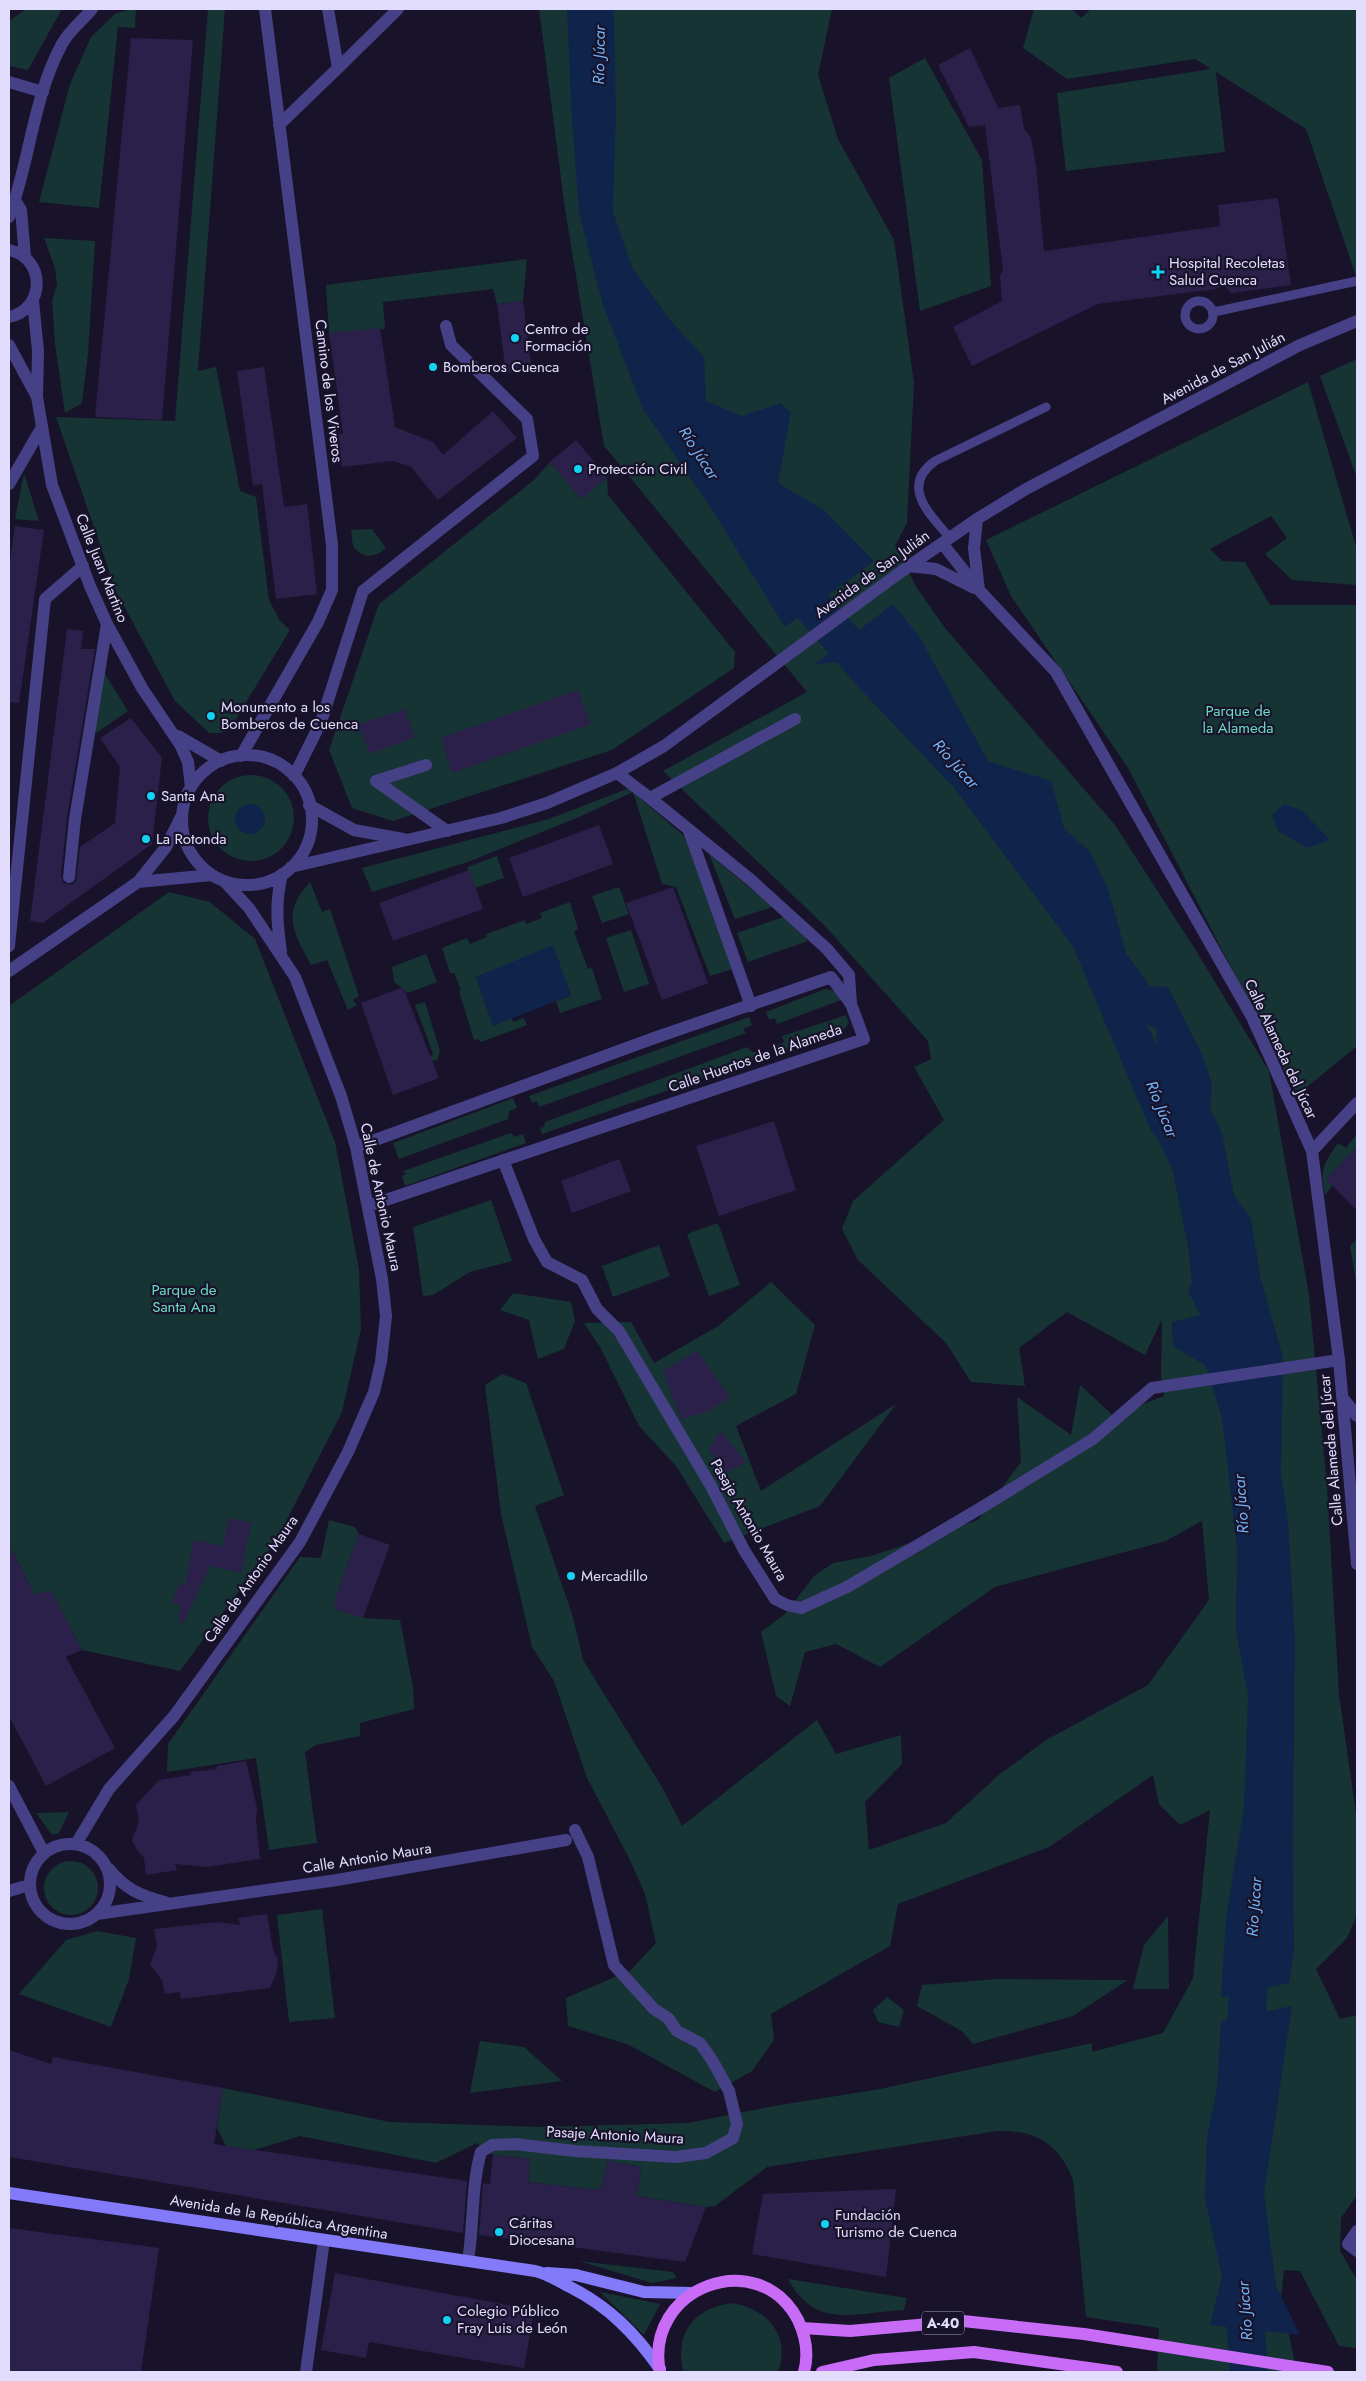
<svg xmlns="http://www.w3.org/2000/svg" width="1366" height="2381" font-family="Jost,sans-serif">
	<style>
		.green { fill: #163434 }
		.water { fill: #10244b }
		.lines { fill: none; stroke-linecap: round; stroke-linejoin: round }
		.river { stroke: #10244b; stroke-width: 38 }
		.building { fill: #2a204a }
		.service { stroke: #464086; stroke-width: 9 }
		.pedestrian { stroke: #464086; stroke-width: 12 }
		.minor { stroke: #464086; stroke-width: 12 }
		.secondary { stroke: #827af8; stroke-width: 12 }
		.primary { stroke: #c86bf7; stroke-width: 12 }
		.poi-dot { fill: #14d3f2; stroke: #18132a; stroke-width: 2 }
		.labels { text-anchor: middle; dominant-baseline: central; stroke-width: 4.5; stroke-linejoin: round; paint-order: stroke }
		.shield { fill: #18132a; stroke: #a5a0be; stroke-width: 1 }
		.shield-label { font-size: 14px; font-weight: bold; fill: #e2ddfd }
		.poi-label { font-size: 15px; fill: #e2ddfd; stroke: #18132a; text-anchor: start }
		.street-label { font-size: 15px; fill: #e2ddfd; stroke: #18132a }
		.park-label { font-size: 15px; fill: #6cdbc4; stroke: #18132a }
		.water-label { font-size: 16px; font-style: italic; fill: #71b4f7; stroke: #18132a }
	</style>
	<rect width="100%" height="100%" fill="#18132a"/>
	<path class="green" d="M26 9H62L28 70 9 66V21Z
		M130 9H136L135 28 118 27 99 208 39 202 70 84 91 37 115 14Z
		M208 9H225L198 371 216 367 240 491 256 497 269 600 280 621 290 630 231 727C225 733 218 734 209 733L175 701 116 591 56 417 175 421Z
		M539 9H832L818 75 838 139 894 240 914 383 907 523 895 546 917 588 945 628 1115 825 1195 949 1269 1071 1309 1295 1327 1486 1339 1694 1357 1821V1915L1347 1938 1316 1969 1340 2019 1357 2015V2195L1341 2218 1340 2251 1357 2280V2348L1339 2346 1300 2271 1284 2270 1281 2298 1297 2372H1157L1159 2328 1086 2317 1073 2180C1059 2143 1035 2130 997 2131L767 2167 715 2206 706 2207 637 2196 641 2167 608 2161 600 2190 528 2182 530 2159 493 2155 477 2143 436 2163 300 2136 254 2150 226 2146 217 2128 223 2088 390 2122 542 2127 688 2123 774 2106 880 2089 1092 2043V2052L1163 2033 1193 1978 1210 1810 1180 1825 1159 1804 1153 1775 1049 1847 898 1904 890 1946 771 2014 774 2040 752 2071 715 2092 627 2044 568 2026 566 1998 631 1970 656 1943 645 1894 630 1860 587 1778 554 1681 532 1647 501 1514 485 1385 502 1374 526 1383 564 1495 535 1506 573 1617 583 1660 662 1787 682 1826 817 1720 836 1754 901 1735 902 1764 865 1802 869 1850 946 1823 1000 1774 1046 1740 1148 1685 1209 1600 1202 1521 1166 1541 995 1587 880 1667 836 1644 805 1652 790 1706 776 1696 761 1632 785 1614 814 1576 833 1563 871 1556 978 1520 1021 1462 1017 1397 1071 1435 1080 1385 1118 1420 1143 1404 1164 1396 1161 1374 1162 1319 1145 1355 1067 1312 1019 1348 1025 1386 971 1382 946 1343 858 1260 842 1229 853 1201 944 1120 914 1067 931 1059 928 1041 825 926 663 771 807 692 604 446 565 209Z
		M1034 9H1072L1081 18 1091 9H1357V279L1306 129 1216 72 1225 152 1066 171 1057 93 1211 69 1195 59 1067 79 1023 48Z
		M925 58 982 160 991 286 920 311 889 78Z
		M44 238 95 241 88 354 82 403 65 413 55 344 52 301 57 284 55 268Z
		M527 259 523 301 497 304 493 289 383 302 385 329 329 333 326 285Z
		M1357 359V478L1320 376Z
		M1308 382 1357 550V585L1292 580 1265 554 1287 538 1271 516 1210 549 1222 561 1245 562 1270 605H1357V1046L1297 1095 1128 768 1011 596 986 540Z
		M550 462 581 498 607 477 608 495 735 652 734 668 612 750 393 821 352 808 329 750 379 604 534 480Z
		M24 473 39 521 15 519Z
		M372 529 386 548C374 558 365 559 353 547L351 530Z
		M102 669 128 711 93 735Z
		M208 818a43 43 0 1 1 86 0a43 43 0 1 1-86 0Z
		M632 787 633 792 684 836 733 969 710 976 676 887 662 884 633 792 579 817 468 862 372 892 362 868 549 819Z
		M709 854 773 907 735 919Z
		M497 856 504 878 475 888 467 867Z
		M310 882 322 912 330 909 359 996 353 1000 357 1005 348 1010 327 960 311 965C294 932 280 914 310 882Z
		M619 887 629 914 602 923 592 896Z
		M169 892 210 902 255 939 335 1142 359 1269 361 1329 342 1412 276 1541 180 1671 82 1650 51 1591 35 1595 9 1545V1006Z
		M570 902 578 929 574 932 588 969 592 968 602 999 560 1013 556 1001 570 996 552 946 476 977 493 1025 512 1018 513 1022 524 1018 527 1025 481 1042 478 1039 474 1040 459 991 461 990 454 973H450L442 948 467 938 470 944 487 937 486 934 525 920 526 924 542 918 540 913Z
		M789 915 808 941 748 962 737 933Z
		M631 930 649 984 624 992 606 938Z
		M426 954 437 982 408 993 394 982 392 967Z
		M825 989 836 991 841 1000 777 1024 775 1018 769 1020 766 1012Z
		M425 1002 440 1051 437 1060 432 1061 429 1057 433 1054 415 1005Z
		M846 1015 849 1023 844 1029 779 1052 776 1046 784 1042 782 1036Z
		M749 1017 752 1025 743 1029 746 1033 539 1107 537 1101 532 1103 529 1096Z
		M747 1047 752 1052H759L761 1058 542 1134 540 1128 544 1127 545 1122Z
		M513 1098 517 1108 509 1111 508 1119 399 1159 393 1143Z
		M511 1133 514 1137 523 1134 526 1143 405 1186 402 1176 406 1174 403 1171Z
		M1357 1134V1147L1327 1179 1333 1185 1325 1195C1319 1170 1324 1163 1338 1143L1346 1148Z
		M491 1200 512 1261 470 1272 433 1295 423 1296 413 1227Z
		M718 1223 740 1285 709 1296 687 1234Z
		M1357 1239V1288L1350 1246Z
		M659 1245 670 1276 613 1297 602 1266Z
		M771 1282 815 1325 796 1394 736 1426 761 1491 896 1404 820 1506 724 1543 676 1466 639 1426 600 1347 584 1323 631 1322 654 1363 718 1326Z
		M513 1293 571 1302 575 1321 564 1349 538 1359 529 1320 500 1310Z
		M329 1520 355 1527 359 1534 335 1599V1609L364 1618 400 1620 413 1687 414 1709 360 1723V1736L316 1745 305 1752 317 1843 269 1850 256 1758 167 1772 168 1744 300 1557 321 1558Z
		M69 1812 59 1833 52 1835 36 1813Z
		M44 1888a27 27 0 1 1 54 0a27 27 0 1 1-54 0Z
		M322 1909 335 2018 289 2022 277 1915Z
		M1168 1916 1169 1989H1133L1144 1945Z
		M97 1931 136 1938 129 1979 111 2027 19 1994 66 1940Z
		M997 1979 1128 1980 1073 2016 973 2044 962 2031 917 2006 922 1985Z
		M887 1997 904 2010 899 2027 878 2022 873 2010Z
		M480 2041 524 2047 562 2081 470 2093Z
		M579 2261 673 2272 677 2278 652 2283Z
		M788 2279 907 2298 904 2310C856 2312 816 2331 788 2279Z
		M600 2292 660 2304 644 2335Z
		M733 2303C768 2310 791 2335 778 2372H683C675 2333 693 2308 733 2303Z"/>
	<path class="water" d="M567 9H614L616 115 613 212 632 267 670 320 704 357 706 401 742 416 780 403 791 412 778 483 824 510 874 561 785 627 709 505 643 409 603 305 579 213 571 105Z
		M893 604 919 636 988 761 1051 781 1064 828 1091 853 1108 889 1126 953 1150 986 1168 987 1203 1056 1212 1085 1210 1108 1222 1133 1234 1195 1251 1219 1260 1275 1283 1358 1281 1475 1288 1521 1295 1639 1293 1840 1294 1950 1289 1983 1221 1998 1226 1917 1244 1808 1248 1695 1236 1631 1237 1548 1222 1419 1206 1366 1173 1346 1172 1322 1200 1315 1188 1291 1192 1282 1188 1246 1173 1172 1144 1106V1084L1155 1060 1157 1030 1105 996 1080 954 1065 913 1073 902 1042 887 1019 864 1002 840 1015 821 979 813 908 734 923 732V711L892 708 841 662 815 664Z
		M1284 804 1301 810 1330 840 1307 848 1278 831 1272 815Z
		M235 819a15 15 0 1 1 30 0a15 15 0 1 1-30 0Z
		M553 945 571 995 493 1026 476 977Z
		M1292 2006 1264 2194 1276 2286 1300 2335 1210 2325 1222 2277 1205 2199 1207 2136 1217 2089 1221 2021Z"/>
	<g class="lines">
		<path class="river" d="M778 567 874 676 969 776 1089 936 1168 1122
			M1243 2066 1252 1941
			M1242 2278 1249 2372"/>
	</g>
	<path class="building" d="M131 38 193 40 162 420 95 417Z
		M970 48 998 108 1020 105 1024 129 1031 138 1036 165 1044 251 1220 226 1218 205 1278 198 1291 285 1231 293 1224 285 1216 289 1097 304 972 366 953 327 1002 301 1000 276 1003 270 985 125 969 127 938 65Z
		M523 301 532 370 506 373 497 304Z
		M380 328 395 427 433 442 443 455 493 411 517 438 438 500 411 467 393 461 342 467 338 434H343L329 333Z
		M264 367 284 507 307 504 317 594 276 599 262 484 253 485 237 371Z
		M576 440 607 477 581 499 550 462Z
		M15 526 44 530 19 703 9 702V568Z
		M67 629 83 631 81 649H95L67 818 61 876 64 883 72 885 76 881 80 847 115 823 120 767 100 738 131 718 162 758 152 844 43 923 30 921Z
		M578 690 591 724 452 773 441 738Z
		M404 709 415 737 370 754 358 725Z
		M599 825 613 864 523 897 509 858Z
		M469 870 483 909 393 941 379 903Z
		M673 887 708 983 662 1000 626 903Z
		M403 987 439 1078 393 1095 361 1003Z
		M774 1121 796 1190 719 1216 696 1146Z
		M1357 1147V1211L1326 1179Z
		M619 1159 631 1191 572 1213 561 1181Z
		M697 1351 730 1397 708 1411 681 1420 663 1371Z
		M720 1430 746 1462 725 1473 709 1450Z
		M229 1518 251 1523 241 1573 210 1566 184 1623 178 1621 181 1606 172 1602 180 1583 185 1585 194 1540 223 1546Z
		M359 1534 390 1545 363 1618 335 1609V1599Z
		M9 1545 35 1595 51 1590 82 1650 66 1657 115 1748 46 1786 9 1716Z
		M246 1761 257 1808 256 1821 260 1859 207 1867 175 1864 177 1870 146 1875 144 1858 137 1850 132 1840 139 1822 136 1805 159 1780 191 1775 190 1772 217 1769V1766Z
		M267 1914 273 1950 278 1960 277 1972 270 1988 181 1999 180 1992 165 1994 162 1980 150 1965 157 1946 154 1929 217 1922 240 1925 238 1918Z
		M9 2050 51 2064 53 2057 223 2088 214 2144 467 2181 463 2233 9 2157Z
		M493 2155 530 2159 528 2182 600 2190 608 2161 641 2167 637 2196 706 2207 685 2262 479 2235 483 2183 490 2184Z
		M896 2189 886 2277 752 2254 763 2194Z
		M9 2228 159 2248 141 2372H9Z
		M335 2273 534 2310 524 2368 369 2342 366 2358 321 2350Z"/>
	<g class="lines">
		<path class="service" d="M1185 315a14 14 0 1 1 28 0a14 14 0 1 1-28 0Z
			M1214 312 1357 281
			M950 538C931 515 899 487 935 461L1046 407"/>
		<path class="pedestrian" d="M9 484 42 427
			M426 765 376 781 447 831
			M617 773 650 798 795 719
			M650 798 751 880 827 949 849 975 851 1004
			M689 831 751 1006
			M69 877 75 819 107 624
			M503 1160 534 1239 547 1262 582 1280 597 1309 619 1331 711 1486 744 1550 775 1599 787 1605 801 1608 847 1587 984 1506 1093 1439 1152 1388 1339 1360
			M306 2372 324 2240"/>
		<path class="minor" d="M328 9 338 68 398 9
			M9 82 43 92
			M279 125 338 68
			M15 200 21 210 25 257
			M9 217C30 161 33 97 62 44 69 31 83 20 92 9
			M9 250C46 258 46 309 9 317
			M33 301 38 351 37 397 52 485 90 586 107 624 142 688 181 746 188 762 191 787
			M9 345 37 397
			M977 519 974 548 979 590
			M942 543 979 590 1056 672 1252 1017 1312 1151 1339 1360 1357 1564
			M909 566 936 569 974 588
			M178 736 221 761
			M182 820a65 65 0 1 1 130 0a65 65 0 1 1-130 0Z
			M241 756 318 622 332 590V545L265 9
			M294 776 321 722 363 591 533 456 527 419 451 345 446 326
			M309 805 354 830 403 839
			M291 867 501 818 547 803 617 773 664 746 902 571 977 519 1026 489 1300 345 1357 321
			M138 882 212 875
			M9 946 45 599 83 566
			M281 952C277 923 275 903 282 874
			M9 971 138 882 166 847 181 817
			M356 1147 657 1037 831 977 851 1004 864 1039 368 1206
			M1312 1151 1357 1103
			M1342 1397 1357 1416
			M9 1786 44 1853
			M30 1884a40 40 0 1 1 80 0a40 40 0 1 1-80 0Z
			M76 1844 109 1789 174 1716 300 1542 348 1452 374 1392 381 1362 386 1316 382 1279 356 1147 341 1096 295 977 249 908 224 881
			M109 1869C125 1889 141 1896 165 1902
			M9 1891 29 1885
			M97 1914 337 1880 566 1840
			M1357 2231 1348 2244 1357 2251
			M468 2261C474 2225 471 2187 481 2152L492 2145 515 2144 575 2151 676 2157 706 2153 733 2138 737 2124 729 2091 712 2060 700 2043 677 2031 668 2018 654 2009 614 1965 588 1857 575 1830"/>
		<path class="secondary" d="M9 2193 535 2271C548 2274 558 2281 570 2287 609 2307 635 2333 660 2369
			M547 2273 576 2275 644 2292 692 2293"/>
		<path class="primary" d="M802 2328 850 2331 963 2321 1084 2334 1328 2372
			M660 2372C643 2288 758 2244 798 2320 806 2337 809 2354 804 2372
			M822 2372 874 2360 974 2352 1117 2372"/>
	</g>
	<g class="poi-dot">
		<path d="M1155.5 264.5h5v5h5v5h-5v5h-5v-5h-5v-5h5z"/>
		<circle cx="515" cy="338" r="5"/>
		<circle cx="433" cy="367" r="5"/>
		<circle cx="578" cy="469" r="5"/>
		<circle cx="211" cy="716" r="5"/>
		<circle cx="151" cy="796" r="5"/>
		<circle cx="146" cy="839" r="5"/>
		<circle cx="571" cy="1576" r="5"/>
		<circle cx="825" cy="2224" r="5"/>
		<circle cx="499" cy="2232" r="5"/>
		<circle cx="447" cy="2320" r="5"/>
	</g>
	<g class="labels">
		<rect class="shield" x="922" y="2311.5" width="42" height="23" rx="4"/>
		<g class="shield-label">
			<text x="943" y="2323">A-40</text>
		</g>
		<g class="poi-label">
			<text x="1169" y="263">Hospital Recoletas<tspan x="1169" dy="17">Salud Cuenca</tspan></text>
			<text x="525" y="329">Centro de<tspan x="525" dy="17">Formación</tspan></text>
			<text x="443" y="367">Bomberos Cuenca</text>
			<text x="588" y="469">Protección Civil</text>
			<text x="221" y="707">Monumento a los<tspan x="221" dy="17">Bomberos de Cuenca</tspan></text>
			<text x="161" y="796">Santa Ana</text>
			<text x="156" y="839">La Rotonda</text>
			<text x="581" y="1576">Mercadillo</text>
			<text x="835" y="2215">Fundación<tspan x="835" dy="17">Turismo de Cuenca</tspan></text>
			<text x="509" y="2223">Cáritas<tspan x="509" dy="17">Diocesana</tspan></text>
			<text x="457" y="2311">Colegio Público<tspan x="457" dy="17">Fray Luis de León</tspan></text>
		</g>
		<g class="street-label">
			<text transform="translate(1223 368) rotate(-28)">Avenida de San Julián</text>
			<text transform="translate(329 391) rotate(83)">Camino de los Viveros</text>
			<text transform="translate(102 568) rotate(68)">Calle Juan Martino</text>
			<text transform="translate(872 574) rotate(-36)">Avenida de San Julián</text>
			<text transform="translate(1281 1049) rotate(65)">Calle Alameda del Júcar</text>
			<text transform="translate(755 1058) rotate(-19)">Calle Huertos de la Alameda</text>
			<text transform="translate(381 1197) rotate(78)">Calle de Antonio Maura</text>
			<text transform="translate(1331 1450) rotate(-95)">Calle Alameda del Júcar</text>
			<text transform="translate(749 1520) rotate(60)">Pasaje Antonio Maura</text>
			<text transform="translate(251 1579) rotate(-55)">Calle de Antonio Maura</text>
			<text transform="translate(367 1858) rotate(-9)">Calle Antonio Maura</text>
			<text transform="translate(615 2135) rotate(3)">Pasaje Antonio Maura</text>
			<text transform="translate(279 2217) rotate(9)">Avenida de la República Argentina</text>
		</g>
		<g class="park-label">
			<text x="1238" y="711">Parque de<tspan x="1238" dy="17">la Alameda</tspan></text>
			<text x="184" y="1290">Parque de<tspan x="184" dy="17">Santa Ana</tspan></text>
		</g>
		<g class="water-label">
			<text transform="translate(599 55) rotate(-89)">Río Júcar</text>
			<text transform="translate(699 453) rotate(57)">Río Júcar</text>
			<text transform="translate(956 764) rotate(48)">Río Júcar</text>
			<text transform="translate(1162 1109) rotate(68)">Río Júcar</text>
			<text transform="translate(1241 1504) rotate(-94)">Río Júcar</text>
			<text transform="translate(1254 1907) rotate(-86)">Río Júcar</text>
			<text transform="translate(1245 2311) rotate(-94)">Río Júcar</text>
		</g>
	</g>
	<rect width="1366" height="2381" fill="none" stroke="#e2ddfd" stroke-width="20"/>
</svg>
